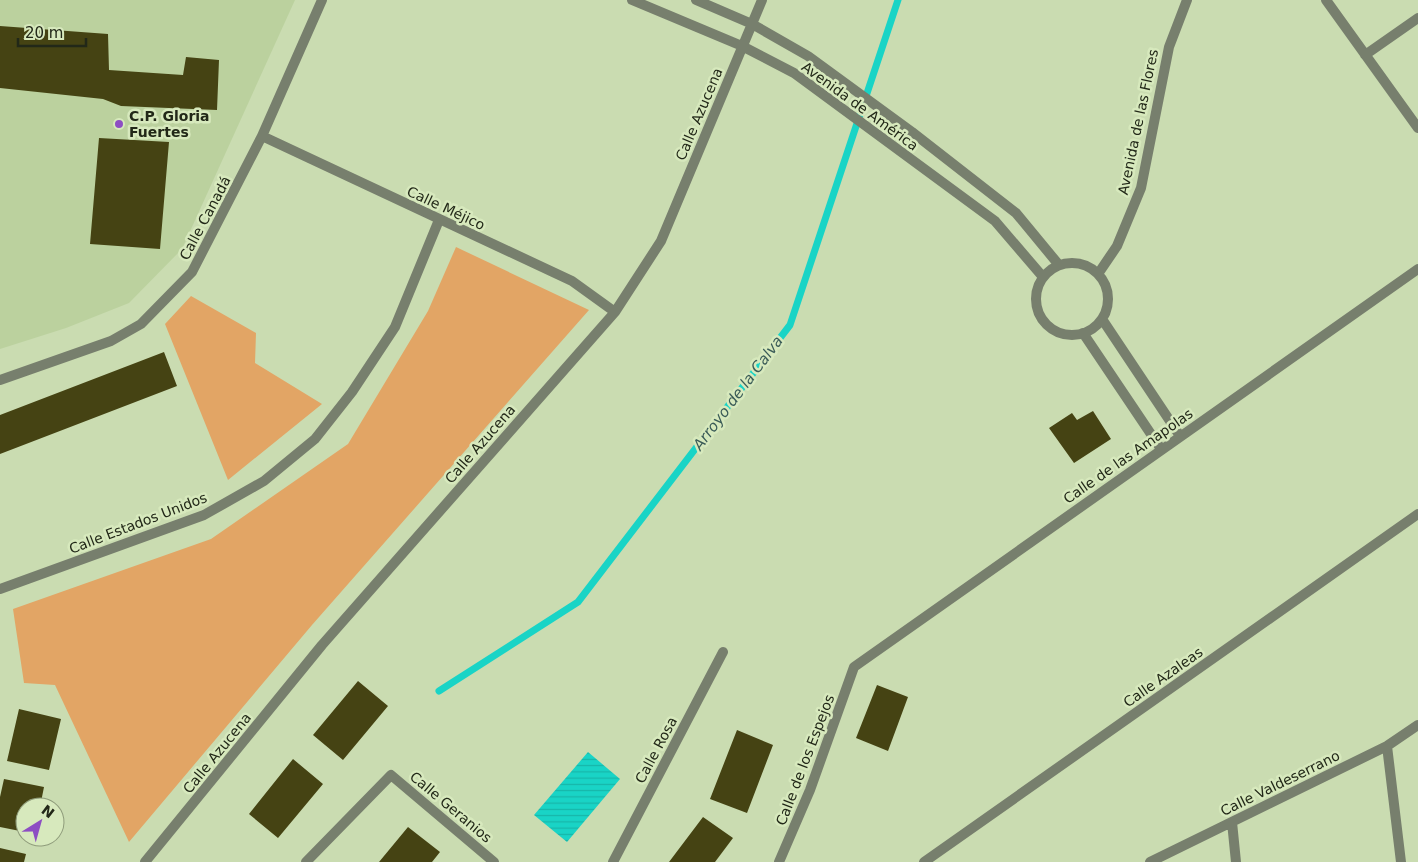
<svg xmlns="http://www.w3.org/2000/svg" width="1418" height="862" font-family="'DejaVu Sans',sans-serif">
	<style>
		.built { fill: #bbd19e }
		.park { fill: #e2a565 }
		.water { fill: url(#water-rules) }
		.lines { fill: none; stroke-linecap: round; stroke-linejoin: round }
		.stream { stroke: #19d4c6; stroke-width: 7 }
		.building { fill: #454313 }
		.street { stroke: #777f6d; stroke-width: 10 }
		.poi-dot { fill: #8d4ec3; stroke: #d7e9bd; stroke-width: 2 }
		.labels { text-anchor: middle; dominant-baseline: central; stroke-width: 5; stroke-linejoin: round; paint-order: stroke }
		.street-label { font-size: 14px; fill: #222818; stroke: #d7e9bd }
		.poi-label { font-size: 14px; font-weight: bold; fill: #222818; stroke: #d7e9bd; text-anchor: start }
		.water-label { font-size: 15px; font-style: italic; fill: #3a5b57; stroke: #d7e9bd }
	</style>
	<defs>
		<pattern id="water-rules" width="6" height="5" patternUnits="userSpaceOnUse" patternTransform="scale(1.25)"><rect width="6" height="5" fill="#19d4c6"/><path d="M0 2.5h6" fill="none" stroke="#17b6a9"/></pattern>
	</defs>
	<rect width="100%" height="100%" fill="#cadcb1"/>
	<path class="built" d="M0 0H295L182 249 129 303 66 328 0 349Z"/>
	<path class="park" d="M456 247 589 310 312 625 129 842 55 685 24 683 13 609 211 539 348 444 428 311Z
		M191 296 256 333 255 363 322 404 228 480 165 324Z"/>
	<path class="water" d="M588 752 620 779 567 842 534 815Z"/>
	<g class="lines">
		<path class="stream" d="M439 691 578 602 790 325 898 0"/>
	</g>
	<path class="building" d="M0 26 108 34 109 70 183 75 186 57 219 60 217 110 121 106 103 99 0 88Z
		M99 138 169 142 160 249 90 244Z
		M164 352 177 386 0 454V415Z
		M1093 411 1111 439 1074 463 1049 428 1072 413 1077 420Z
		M358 681 388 706 343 760 313 735Z
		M877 685 908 697 888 751 856 738Z
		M19 709 61 719 49 770 7 761Z
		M737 730 773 745 747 813 710 799Z
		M293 759 323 784 278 838 249 814Z
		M4 779 44 787 40 807H25V832L0 827V797Z
		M703 817 733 838 715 862H669Z
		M408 827 440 852 432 862H379Z
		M0 848 26 854 24 862H0Z"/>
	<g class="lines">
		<path class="street" d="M632 0 742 46 794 73 995 221 1043 277
			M696 0 752 24 808 56 912 132 1016 213 1059 265
			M1326 0 1418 128
			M1365 55 1418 18
			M262 136 572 281 615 312
			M1036 299a36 36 0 1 1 72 0a36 36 0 1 1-72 0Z
			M1098 274 1117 246 1141 188 1169 47 1187 0
			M1102 319 1180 436
			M1083 333 1161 449
			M0 380 111 341 141 324 192 272 262 136 322 0
			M0 589 204 515 264 481 315 439 352 392 395 327 439 220
			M1387 746 1401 862
			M1232 822 1236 862
			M145 862 322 645 615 312 661 241 762 0
			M306 862 391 775 494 862
			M613 862 723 652
			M779 862 810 790 854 667 1418 269
			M924 862 1418 514
			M1150 862 1387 746 1418 725"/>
	</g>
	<circle class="poi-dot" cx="119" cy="124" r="5"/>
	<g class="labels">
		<g class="street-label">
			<text transform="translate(860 106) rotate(36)">Avenida de América</text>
			<text transform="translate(699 114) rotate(-67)">Calle Azucena</text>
			<text transform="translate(1138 122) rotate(-78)">Avenida de las Flores</text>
			<text transform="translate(446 208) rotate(25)">Calle Méjico</text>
			<text transform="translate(205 218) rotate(-62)">Calle Canadá</text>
			<text transform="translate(480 444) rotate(-49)">Calle Azucena</text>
			<text transform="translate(1128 456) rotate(-35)">Calle de las Amapolas</text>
			<text transform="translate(138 523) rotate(-21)">Calle Estados Unidos</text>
			<text transform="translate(1163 677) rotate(-35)">Calle Azaleas</text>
			<text transform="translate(656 750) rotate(-62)">Calle Rosa</text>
			<text transform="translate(217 753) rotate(-51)">Calle Azucena</text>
			<text transform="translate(805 760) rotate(-69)">Calle de los Espejos</text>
			<text transform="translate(1280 783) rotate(-26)">Calle Valdeserrano</text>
			<text transform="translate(451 807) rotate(40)">Calle Geranios</text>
		</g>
		<g class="poi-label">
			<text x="129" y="116">C.P. Gloria<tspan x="129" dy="16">Fuertes</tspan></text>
		</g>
		<g class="water-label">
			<text transform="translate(738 393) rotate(-53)">Arroyo de la Calva</text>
		</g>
	</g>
	<g transform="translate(40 822) rotate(37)"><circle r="24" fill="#d7e9bd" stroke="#8f9c7b"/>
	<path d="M0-4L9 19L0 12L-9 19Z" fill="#8d4ec3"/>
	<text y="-8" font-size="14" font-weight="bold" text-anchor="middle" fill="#222818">N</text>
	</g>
	<path d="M18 38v8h68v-8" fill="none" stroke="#222818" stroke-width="2.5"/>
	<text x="25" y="38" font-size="15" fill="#222818" stroke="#d7e9bd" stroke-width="4" paint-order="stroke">20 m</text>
</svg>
